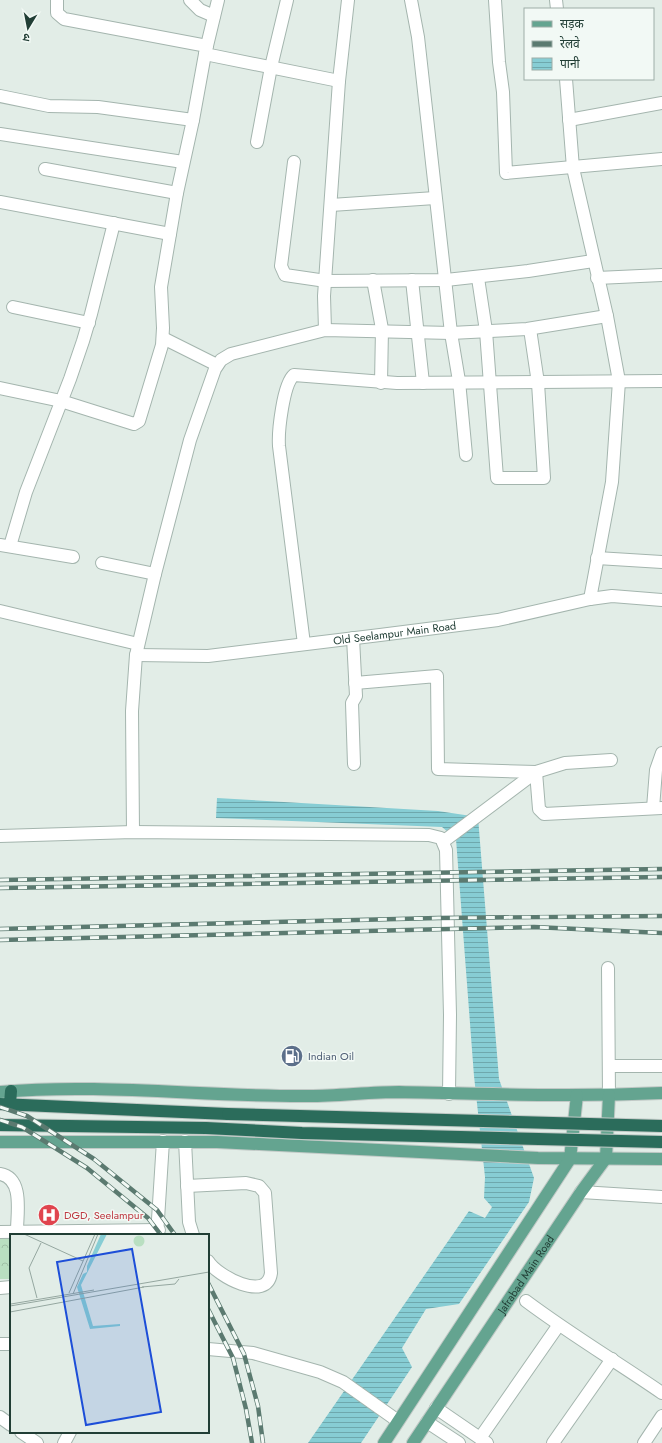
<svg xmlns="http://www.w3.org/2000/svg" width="662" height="1443" font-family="Jost,'Noto Sans Devanagari',sans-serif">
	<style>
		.park { fill: url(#park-crowns) }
		.water { fill: url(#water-rules) }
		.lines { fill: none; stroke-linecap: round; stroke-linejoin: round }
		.minor-casing { stroke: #a4b5ae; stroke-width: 14 }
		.major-casing { stroke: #c1c9c6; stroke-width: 14 }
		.highway-casing { stroke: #c1c9c6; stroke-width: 14 }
		.minor { stroke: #fff; stroke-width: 12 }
		.major { stroke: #64a490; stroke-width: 12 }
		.highway { stroke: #2b6c5b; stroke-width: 12 }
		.rail-casing { stroke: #5b7a70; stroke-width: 4.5 }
		.rail { stroke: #f2f9f5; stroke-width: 3; stroke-dasharray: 9; stroke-linecap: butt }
		.highway-bridge-casing { stroke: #c1c9c6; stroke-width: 14; stroke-linecap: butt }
		.highway-bridge { stroke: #2b6c5b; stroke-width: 12 }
		.labels { text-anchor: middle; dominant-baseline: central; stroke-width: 3; stroke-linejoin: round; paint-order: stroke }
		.street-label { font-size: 11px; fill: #213e35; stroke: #f2f9f5 }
		.service-label { font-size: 11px; fill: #4e5e75; stroke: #f2f9f5; text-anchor: start }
		.health-label { font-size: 11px; fill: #be3a42; stroke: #f2f9f5; text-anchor: start }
		.inset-road { fill: none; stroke: #95a7a0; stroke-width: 1 }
		.view { fill: #1d4ed8; fill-opacity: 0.15; stroke: #1d4ed8; stroke-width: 2 }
		.inset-edge { fill: none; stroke: #213e35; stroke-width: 2 }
	</style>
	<defs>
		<pattern id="park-crowns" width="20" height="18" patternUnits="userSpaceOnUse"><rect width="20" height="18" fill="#b9dfc1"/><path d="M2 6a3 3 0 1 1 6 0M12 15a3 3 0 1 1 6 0" fill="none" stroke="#9fc0a6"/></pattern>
		<pattern id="water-rules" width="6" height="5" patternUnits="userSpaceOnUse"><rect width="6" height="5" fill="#87cdd4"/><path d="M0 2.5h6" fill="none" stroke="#6ea8ad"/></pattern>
	</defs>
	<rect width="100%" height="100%" fill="#e2ede7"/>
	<path class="park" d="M0 1237H11V1279H0Z"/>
	<path class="water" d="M217 798 438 811 478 817 499 1079 534 1178 529 1202 459 1304 426 1309 402 1348 412 1367 361 1443H308L469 1211 485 1218 492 1207 484 1198 485 1177 474 1076 456 839 442 827 216 818Z"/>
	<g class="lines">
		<g class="minor-casing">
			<g id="minor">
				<path d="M57 0V13L64 19 207 46"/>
				<path d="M190 0 200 10 214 16"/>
				<path d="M411 0 418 37 451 333 459 381 466 455"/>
				<path d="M495 0 499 62 503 92 506 173 662 159"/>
				<path d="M556 0 557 9"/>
				<path d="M205 54 339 81"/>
				<path d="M566 79 573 168 607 316 619 381 612 482 590 599"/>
				<path d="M0 96 49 106 98 107 193 120"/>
				<path d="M569 120 662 103"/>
				<path d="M0 134 183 162"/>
				<path d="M257 142 271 67 287 0"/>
				<path d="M294 162 281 266 285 275 326 281 446 280 528 271 593 261"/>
				<path d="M45 169 177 193"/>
				<path d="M0 202 170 234"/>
				<path d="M331 205 435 198"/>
				<path d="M478 278 486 331 497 478H544L538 383 530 329"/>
				<path d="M597 278 662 275"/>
				<path d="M373 280 382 329 381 383"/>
				<path d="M412 280 423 383"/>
				<path d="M13 307 89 323"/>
				<path d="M325 330 324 296 339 81 348 0"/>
				<path d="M163 338 217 365"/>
				<path d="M0 388 61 401 134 424 139 421 162 345 163 328 161 287 177 193 193 120 205 54 218 0"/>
				<path d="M0 545 73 557"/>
				<path d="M10 546 26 492 70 379 83 341 91 314 114 223"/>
				<path d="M597 558 662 562"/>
				<path d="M102 563 155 574"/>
				<path d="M0 611 138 644"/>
				<path d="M353 638 356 696 352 703 354 764"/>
				<path d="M304 644 279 446C278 432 283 384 294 375L397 383 662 381"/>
				<path id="s1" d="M136 655 208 656 380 635 498 620 590 599 612 596 662 600"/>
				<path d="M355 683 437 676 438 769 536 772 539 809 544 814 662 808"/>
				<path d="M653 808 656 770 662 753"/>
				<path d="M133 832 132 711 136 655 155 574 190 440 215 369 221 360 231 354 325 330 451 333 527 329 607 316"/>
				<path d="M0 836 133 832 429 835 441 838 446 850 450 1015 449 1094"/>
				<path d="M444 841 536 772 565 763 611 760"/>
				<path d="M608 968 609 1095"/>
				<path d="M609 1066H662"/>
				<path d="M185 1141 189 1222 193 1235"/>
				<path d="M0 1174C24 1178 17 1213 17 1231"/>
				<path d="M187 1186 246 1183 259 1186 265 1193 271 1273C267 1303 217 1276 208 1261"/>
				<path d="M581 1192 662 1197"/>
				<path d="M0 1232 159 1230"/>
				<path d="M157 1235 163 1141"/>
				<path d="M0 1288 11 1287"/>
				<path d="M526 1301C570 1334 617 1362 662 1393"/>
				<path d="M0 1344H11"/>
				<path d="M208 1349 253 1353 320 1372 343 1382 398 1421"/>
				<path d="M436 1408 487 1443"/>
				<path d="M0 1417 11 1425"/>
				<path d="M427 1422 459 1443"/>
				<path d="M21 1432 37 1443"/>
				<path d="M480 1438 558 1326"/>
				<path d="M64 1443 70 1432"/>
				<path d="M553 1443 612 1359"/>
				<path d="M644 1443 662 1416"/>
			</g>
		</g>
		<g class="major-casing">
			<g id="major">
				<path d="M0 1092C103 1083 206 1097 309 1096 339 1096 369 1092 399 1092 487 1094 575 1097 662 1093"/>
				<path d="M0 1142H217L538 1158 662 1159"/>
				<path d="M384 1443 570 1159 577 1095"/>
				<path id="s2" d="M413 1443 581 1192 606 1158 609 1095"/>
			</g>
		</g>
		<g class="highway-casing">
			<path id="highway" d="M0 1104 228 1114
				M10 1104 11 1091
				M0 1125 206 1128"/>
		</g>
		<use href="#minor" class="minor"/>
		<use href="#major" class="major"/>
		<use href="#highway" class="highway"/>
		<g class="rail-casing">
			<path id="rail" d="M0 880 662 869
				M0 888 662 877
				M0 929 438 918 662 916
				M0 940 534 927 662 933
				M0 1107 27 1116 94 1159 157 1210 175 1235
				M0 1120 22 1127 87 1168 148 1218 161 1235
				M208 1283 244 1354 258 1406 263 1443
				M208 1309 233 1358 246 1409 252 1443"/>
		</g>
		<use href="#rail" class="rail"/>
		<g class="highway-bridge-casing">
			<path id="highway-bridge" d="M228 1114 662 1126
				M206 1128 302 1133 662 1142"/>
		</g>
		<use href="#highway-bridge" class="highway-bridge"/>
	</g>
	<defs>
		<g id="fuel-disc" transform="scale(1.15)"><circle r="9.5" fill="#5c6f8a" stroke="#f2f9f5"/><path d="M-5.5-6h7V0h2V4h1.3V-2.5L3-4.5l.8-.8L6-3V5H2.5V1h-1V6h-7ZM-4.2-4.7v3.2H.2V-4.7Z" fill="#fff"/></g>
		<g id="hospital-disc" transform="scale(1.15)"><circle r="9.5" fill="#e0444e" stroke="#f2f9f5"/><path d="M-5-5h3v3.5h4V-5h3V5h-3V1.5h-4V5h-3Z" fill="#fff"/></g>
	</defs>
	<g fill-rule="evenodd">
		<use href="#fuel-disc" x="292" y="1056"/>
		<use href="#hospital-disc" x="49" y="1215"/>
	</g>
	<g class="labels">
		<g class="street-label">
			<text stroke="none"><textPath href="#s1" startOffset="260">Old Seelampur Main Road</textPath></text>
			<text stroke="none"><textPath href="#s2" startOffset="203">Jafrabad Main Road</textPath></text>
		</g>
		<g class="service-label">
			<text x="308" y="1056">Indian Oil</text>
		</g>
		<g class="health-label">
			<text x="64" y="1215">DGD, Seelampur</text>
		</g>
	</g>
	<g transform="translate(10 1234)">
		<rect width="199" height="199" fill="#e2ede7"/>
		<path d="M123.5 7a5.5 5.5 0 1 1 11 0a5.5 5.5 0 1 1-11 0Z" fill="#b9dfc1"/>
		<path d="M91 0H97L71 51 83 92 110 90V92L80 95 67 53 73 40 77 38V32Z" fill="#87cdd4"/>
		<path class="inset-road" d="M14 0 73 27M132 53 165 50 169 45M59 59 85 0M63 60 88 0M27 64 19 34 31 9M1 70 84 56M0 72 199 38M0 78 134 53"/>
		<path class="view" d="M122 15 151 178 76 191 47 28Z"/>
		<rect width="199" height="199" class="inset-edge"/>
	</g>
	<rect x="524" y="8" width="130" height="72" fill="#f2f9f5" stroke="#9eaea8"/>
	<rect x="532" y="21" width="20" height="6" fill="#64a490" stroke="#9eaea8"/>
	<text x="560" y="28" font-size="12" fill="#213e35">सड़क</text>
	<rect x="532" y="41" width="20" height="6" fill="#5b7a70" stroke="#9eaea8"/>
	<text x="560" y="48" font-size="12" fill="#213e35">रेलवे</text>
	<rect x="532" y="58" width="20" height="12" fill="url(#water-rules)" stroke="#9eaea8"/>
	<text x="560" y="68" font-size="12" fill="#213e35">पानी</text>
	<g transform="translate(28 28) rotate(190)" stroke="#f2f9f5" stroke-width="3" paint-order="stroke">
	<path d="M0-3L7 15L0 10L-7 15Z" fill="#213e35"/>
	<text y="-6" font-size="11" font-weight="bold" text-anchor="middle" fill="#213e35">उ</text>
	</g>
</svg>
